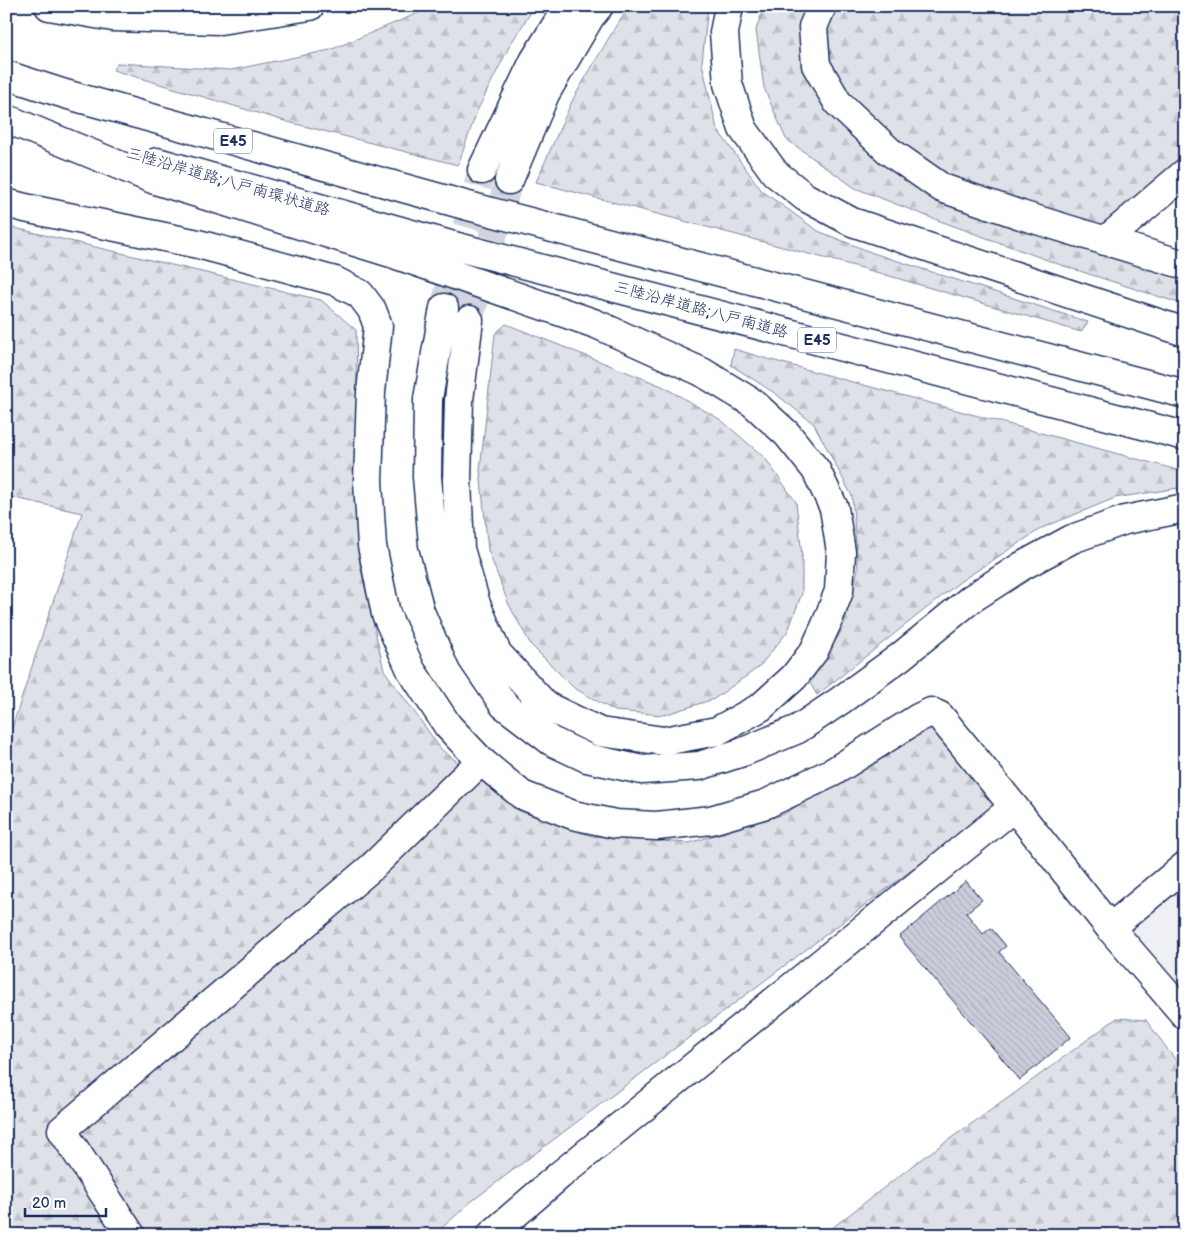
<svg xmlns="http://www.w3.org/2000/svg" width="1191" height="1241" font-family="'Balsamiq Sans','Klee One',sans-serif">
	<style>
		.built { fill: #eff0f4 }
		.forest { fill: url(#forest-firs); stroke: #7c88a2 }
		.building { fill: url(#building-back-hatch); stroke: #1b2f5e }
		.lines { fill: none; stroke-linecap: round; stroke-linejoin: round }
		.highway-tunnel { stroke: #d1d5df; stroke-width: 28; stroke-dasharray: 28 14; stroke-linecap: butt }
		.street-casing { stroke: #1b2f5e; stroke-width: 31 }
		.highway-casing { stroke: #1b2f5e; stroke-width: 31 }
		.street { stroke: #fff; stroke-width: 28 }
		.highway { stroke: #fff; stroke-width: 28 }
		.labels { text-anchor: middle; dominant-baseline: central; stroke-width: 5; stroke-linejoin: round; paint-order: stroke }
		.shield { fill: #fff; stroke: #5f6d8e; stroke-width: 1 }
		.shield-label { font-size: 15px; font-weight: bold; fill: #1b2f5e }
		.street-label { font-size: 16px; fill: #1b2f5e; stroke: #fff }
	</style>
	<defs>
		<pattern id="forest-firs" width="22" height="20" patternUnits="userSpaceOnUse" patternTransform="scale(1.25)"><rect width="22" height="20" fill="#dee1e7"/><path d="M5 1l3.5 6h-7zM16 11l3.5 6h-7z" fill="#bec1c9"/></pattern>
		<pattern id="building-back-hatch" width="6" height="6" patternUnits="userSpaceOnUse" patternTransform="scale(1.25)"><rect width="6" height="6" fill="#caceda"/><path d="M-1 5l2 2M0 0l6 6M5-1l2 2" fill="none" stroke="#adb1be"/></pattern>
	</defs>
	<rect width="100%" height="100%" fill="#fff"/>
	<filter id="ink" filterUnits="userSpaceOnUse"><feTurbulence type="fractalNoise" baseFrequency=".02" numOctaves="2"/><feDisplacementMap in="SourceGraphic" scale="10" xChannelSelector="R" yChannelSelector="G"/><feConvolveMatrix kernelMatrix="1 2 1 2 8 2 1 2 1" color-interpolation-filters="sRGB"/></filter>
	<g filter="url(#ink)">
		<path class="built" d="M1185 880V994L1127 928Z"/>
		<path class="forest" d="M435 6H535L510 45 477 111 458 165 288 122 113 70 118 63 231 70 330 50Z
			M631 6H708L702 63 717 129 762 191 818 231 873 253 1088 322 1081 332 862 268 536 182 573 99 617 24Z
			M764 6H1185V153L1084 248 1185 279V305L1061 265 929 217 855 188 786 139 764 88 756 30Z
			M6 226 321 300 356 330 360 565 384 670 441 749 520 811 592 836 689 843 784 814 913 734 931 726 998 805 472 1201 434 1235H6V746L82 513 6 496Z
			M506 324 662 386 721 420 765 458 796 502 802 555V593L788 631 759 667 714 699 664 715 615 711 574 688 531 645 509 605 488 550 480 470 495 334Z
			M734 349 764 358 1185 472V487L1115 498 1042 528 961 581 817 695 810 683 843 628 858 569 852 496 814 424 776 394 731 365Z
			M1117 1018 1146 1020 1185 1073V1235H823L917 1162 1008 1098Z"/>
		<path class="building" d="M966 881 982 900 966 913 983 934 991 928 1006 946 999 952 1071 1037 1020 1080 899 937Z"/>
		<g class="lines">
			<path class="highway-tunnel" d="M444 308 482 170
				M469 320 509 180"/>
			<g class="street-casing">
				<path id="street" d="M822 6 813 27 816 65 838 103 889 151 942 188 1021 215 1185 265
					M6 203 25 208 198 244 335 281 360 294 372 310 378 326 371 392 368 481 372 546 386 614 411 670 448 726 481 761 522 795 573 815 615 824 657 826 711 820 766 804 833 772 918 718 931 712 940 716 1014 807 1110 928 1185 1015
					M1105 241 1185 173
					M1110 928 1185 866
					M131 1235 62 1130 372 867 481 761
					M491 1235 560 1175 1014 807"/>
			</g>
			<g class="highway-casing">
				<path id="highway" d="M49 6 113 17 220 20 310 6
					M729 6 724 33 728 84 743 129 775 173 805 197 852 222 1185 332
					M6 75 65 94 461 204 1185 394
					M7 119 155 180 394 254 596 324 702 372 753 403 787 434 816 470 834 508 841 552 839 591 826 625 814 651 794 677 761 707 717 731 664 741 600 732 546 706 497 653 476 604 460 549 457 481 459 400 469 320
					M157 162 450 245 1185 436
					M482 170 534 61 568 6
					M509 180 545 94 590 17 599 6
					M444 308 428 399 427 477 433 544 448 602 472 658 504 705 551 741 587 758 642 770 699 766 743 752 798 729 841 700 900 657 971 599 1022 566 1072 539 1125 520 1185 508"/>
			</g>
			<use href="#street" class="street"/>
			<use href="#highway" class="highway"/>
		</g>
	</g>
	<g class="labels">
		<g class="shield">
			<rect x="214" y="128.5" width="38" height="25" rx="4"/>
			<rect x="798" y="327.5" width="38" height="25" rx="4"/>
		</g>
		<g class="shield-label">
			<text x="233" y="141">E45</text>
			<text x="817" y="340">E45</text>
		</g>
		<g class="street-label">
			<text transform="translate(228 182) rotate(16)">三陸沿岸道路;八戸南環状道路</text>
			<text transform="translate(701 310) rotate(15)">三陸沿岸道路;八戸南道路</text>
		</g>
	</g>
	<rect width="1191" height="1241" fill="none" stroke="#fff" stroke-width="25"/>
	<rect x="12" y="12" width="1166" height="1216" fill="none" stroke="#1b2f5e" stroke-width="2" filter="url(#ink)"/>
	<path d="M25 1208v8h81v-8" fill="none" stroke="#1b2f5e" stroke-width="2.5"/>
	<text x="32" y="1208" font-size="15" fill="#1b2f5e" stroke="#ffffff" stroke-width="4" paint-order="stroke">20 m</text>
</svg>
